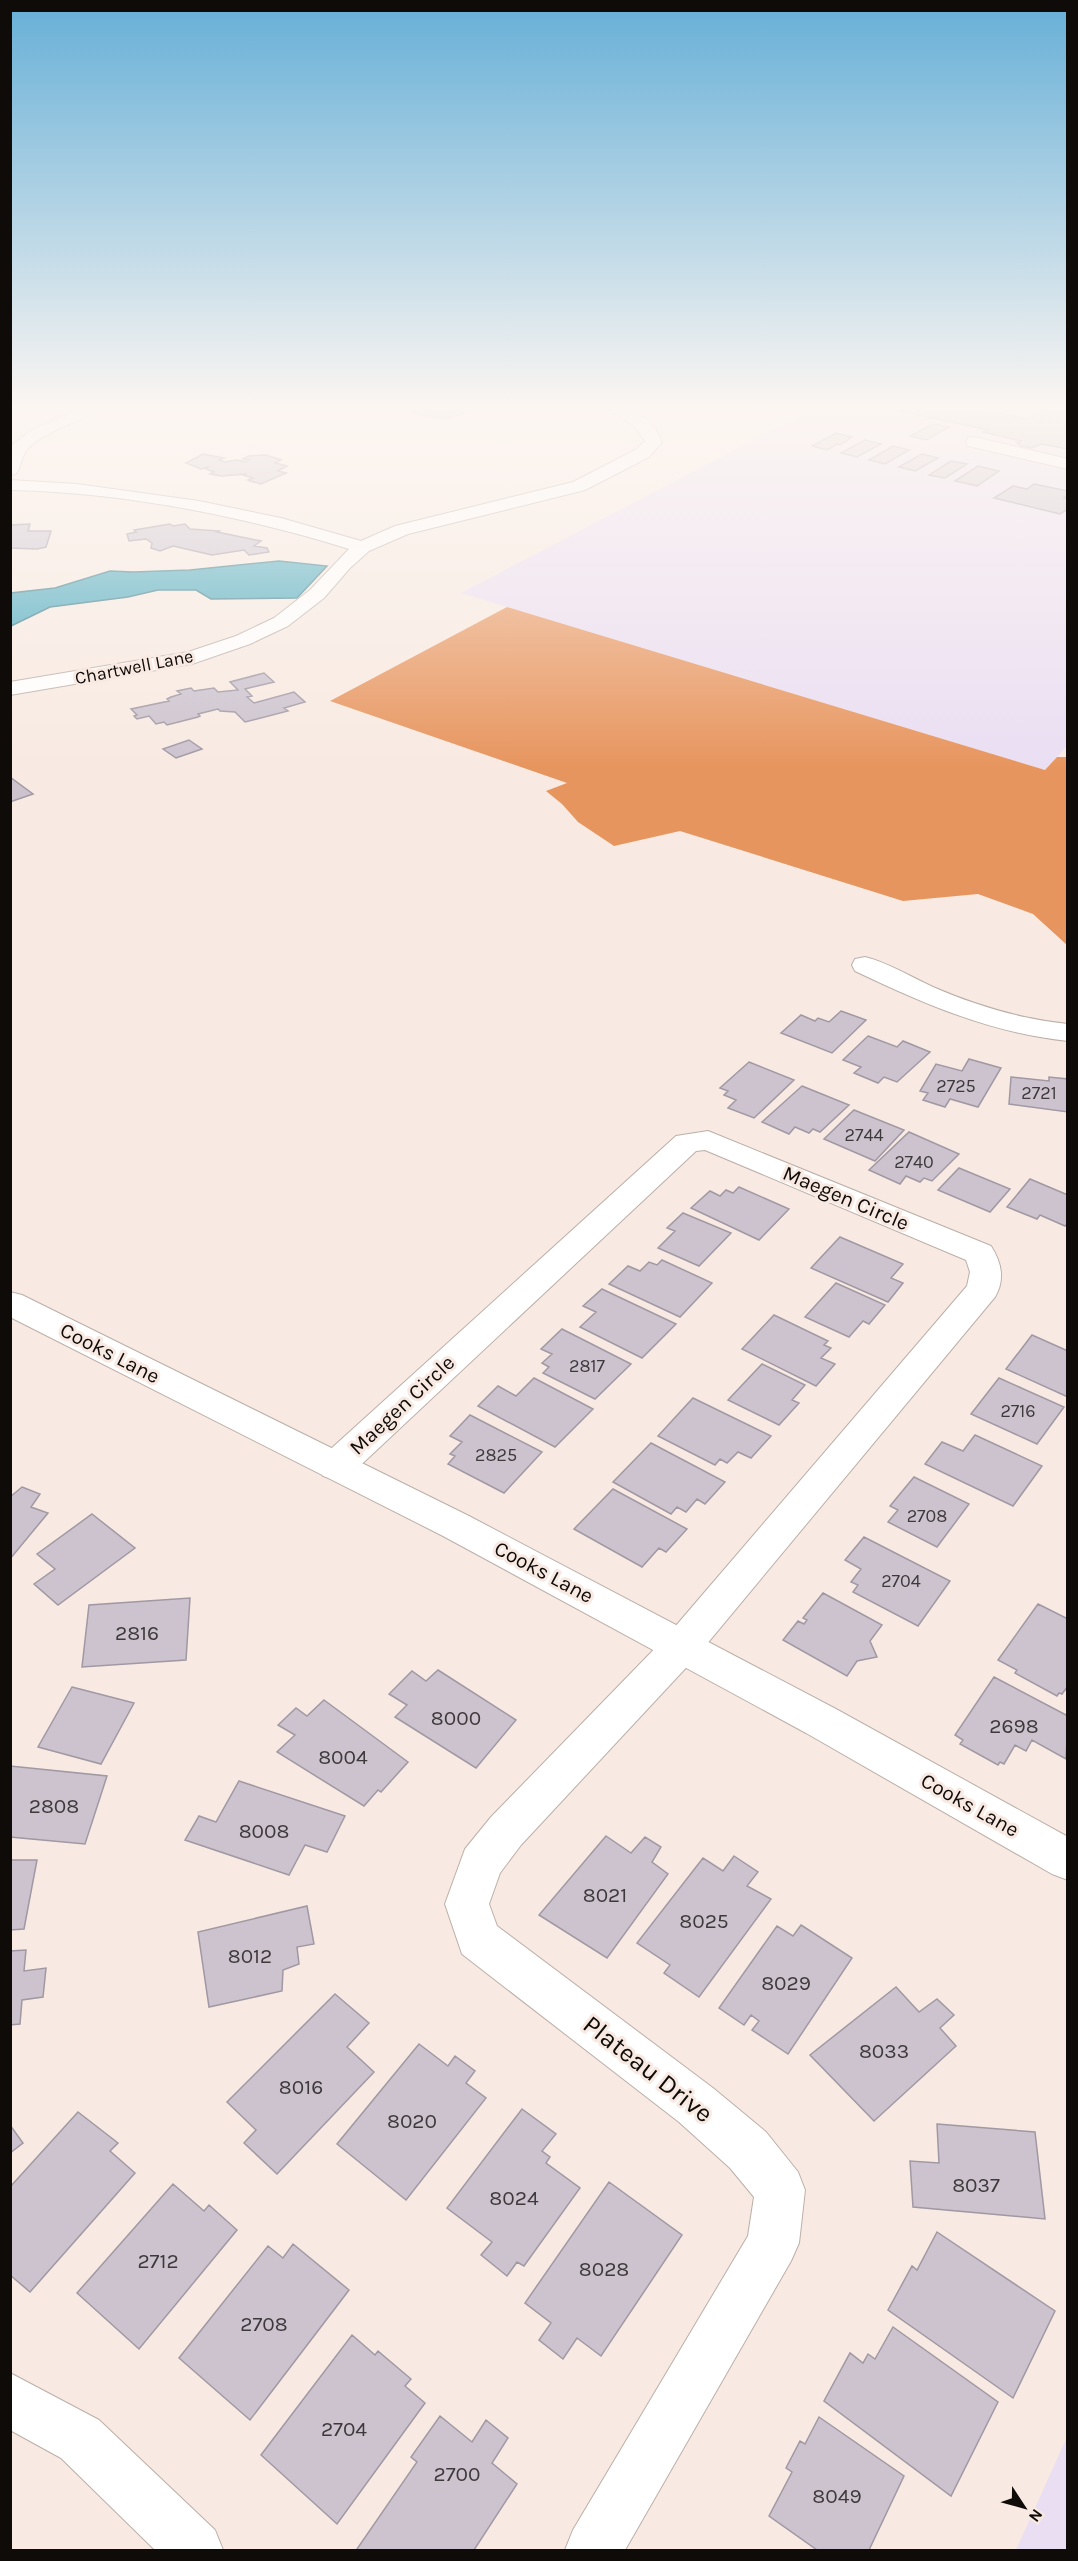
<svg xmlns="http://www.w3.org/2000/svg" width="1078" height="2561" font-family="Karla,sans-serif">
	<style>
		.education { fill: #eadef3 }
		.forest { fill: #e7955e }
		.water { fill: #43a8be; stroke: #337987; stroke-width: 1.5 }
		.building { fill: #ccc3cf; stroke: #a098a3; stroke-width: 1.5 }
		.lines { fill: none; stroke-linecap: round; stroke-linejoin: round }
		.minor-casing { stroke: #bbafa7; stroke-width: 2 }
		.major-casing { stroke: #bbafa7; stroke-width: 2 }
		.minor { fill: #fff; fill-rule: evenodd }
		.major { fill: #fff; fill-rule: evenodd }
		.labels { text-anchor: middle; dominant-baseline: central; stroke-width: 6; stroke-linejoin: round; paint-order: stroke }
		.far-street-label { font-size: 18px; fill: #0f0b08; stroke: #f8eae2 }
		.number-label { font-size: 18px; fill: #3e393a }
		.street-label { font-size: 21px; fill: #0f0b08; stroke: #f8eae2 }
		.near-number-label { font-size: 21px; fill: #3e393a }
		.near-street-label { font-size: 26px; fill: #0f0b08; stroke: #f8eae2 }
	</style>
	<rect width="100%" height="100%" fill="#f8eae2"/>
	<path class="education" d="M811 410H1067V746L1045 770 461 593Z
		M1067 2437V2550H1016Z"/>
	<path class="forest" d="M507 607 1045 770 1057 757H1067V945L1033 914 978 894 903 901 680 831 614 846 578 822 562 804 546 791 567 783 330 701Z"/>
	<path class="water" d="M279 561 327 566 297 598 211 599 196 590H158L128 597 50 607 11 626V593L55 588 110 571 133 572 190 570Z"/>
	<path class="building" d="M418 410H472L447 419 413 413Z
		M897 410H983L1028 419 1044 410H1068V449L1042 444 1031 448 1021 446 1017 443 1021 441 983 432 988 430Z
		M933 424 949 427 926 440 910 436Z
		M836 433 852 437 840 445 837 444 827 450 812 446Z
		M865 440 881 444 857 457 841 453Z
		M893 446 909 450 885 464 869 460Z
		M203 454 224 458 219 460 225 462 237 460 246 462 249 460 243 459 249 456 266 455 281 460 275 463 287 466 278 471 286 473 261 484 250 481 248 480 253 478 244 475 246 474 221 476 210 474 214 472 206 469 208 467 201 469 186 463Z
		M922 454 938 458 915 471 899 467Z
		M951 461 967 464 945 478 929 475Z
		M978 466 999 471 977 486 955 481Z
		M1034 484 1068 491V495L1064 498 1068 499V509L1060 514 994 498 1013 486 1027 489Z
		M30 524 28 531H51L46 547 37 549 10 548V525Z
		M170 524 173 526 185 524 190 529 219 531 217 532 261 541 254 546 267 548 269 552 249 555 244 550 212 555 173 546 160 551 151 548 152 543 146 539 129 541 127 534 136 532 134 530Z
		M264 673 274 682 245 689 252 696 247 697 254 703 294 692 305 702 284 708 288 711 245 722 235 712 220 711 218 709 198 714 200 716 198 717 167 725 164 722 156 724 149 716 137 719 134 716 137 715 131 709 169 701 167 699 171 697 181 694 177 691 191 688 194 691 214 688 218 692 238 690 230 682Z
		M189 740 202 749 176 758 163 749Z
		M10 777 33 794 10 802Z
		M841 1011 866 1020 832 1053 781 1033 801 1015 815 1021 818 1018 829 1022Z
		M868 1036 897 1047 903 1041 930 1052 897 1082 884 1077 878 1083 854 1073 861 1067 843 1060Z
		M969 1059 1001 1068 978 1107 950 1099 945 1107 923 1100 928 1093 920 1091 936 1064 962 1071Z
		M749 1062 794 1080 754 1118 728 1108 736 1100 724 1095 728 1091 720 1088Z
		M1011 1077 1049 1081V1077L1068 1079V1112L1009 1104Z
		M802 1086 849 1105 820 1132 813 1129 809 1133 795 1127 789 1134 762 1122Z
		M854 1110 904 1130 875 1161 824 1139Z
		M909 1132 959 1154 932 1181 924 1178 920 1182 906 1176 900 1184 869 1170Z
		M959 1168 1010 1189 990 1212 938 1190Z
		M1030 1179 1068 1195V1223L1065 1226 1040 1215 1037 1219 1007 1207Z
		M739 1187 789 1209 759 1240 691 1208 710 1191 720 1196 726 1190 733 1193Z
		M683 1213 731 1233 699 1266 658 1248 675 1231 667 1228Z
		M840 1237 903 1264 891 1278 903 1283 888 1302 811 1268Z
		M662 1260 712 1283 680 1317 609 1284 628 1266 640 1271 649 1262 657 1265Z
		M836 1283 885 1305 869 1324 863 1321 849 1337 805 1317Z
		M602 1289 676 1324 642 1358 580 1327 596 1312 583 1306Z
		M774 1315 828 1341 824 1345 831 1348 821 1358 835 1364 816 1386 742 1349Z
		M562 1329 631 1364 595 1399 543 1373 549 1367 542 1363 552 1354 541 1349Z
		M1032 1335 1068 1351V1397L1006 1369Z
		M762 1364 805 1385 792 1400 799 1403 779 1425 728 1400Z
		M534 1378 593 1409 555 1447 478 1406 498 1386 516 1396Z
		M999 1378 1064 1407 1037 1444 971 1414Z
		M693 1398 771 1436 751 1458 738 1452 727 1463 720 1459 715 1465 658 1436Z
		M470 1415 542 1452 504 1493 448 1464 455 1456 450 1454 462 1442 450 1436Z
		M975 1435 1042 1466 1013 1506 925 1464 942 1442 963 1451Z
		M651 1443 725 1482 705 1504 697 1499 686 1512 677 1507 671 1514 613 1482Z
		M914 1477 969 1504 937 1547 888 1522 898 1510 890 1506Z
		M22 1487 40 1494 31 1507 48 1513 10 1559V1497Z
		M613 1489 687 1529 666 1552 659 1548 642 1567 574 1529Z
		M92 1514 135 1548 58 1605 34 1584 55 1569 37 1554Z
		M864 1537 950 1581 918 1626 853 1592 858 1585 851 1582 861 1569 845 1560Z
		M823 1593 882 1625 870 1641 877 1657 857 1661 847 1676 783 1640 798 1621 804 1624 807 1620 803 1618Z
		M190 1598 186 1660 82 1667 89 1605Z
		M1038 1604 1068 1619V1686L1062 1694 1059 1693 1057 1696 1015 1673 1017 1670 998 1660Z
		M438 1670 516 1720 476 1768 395 1717 407 1705 389 1694 412 1671 426 1681Z
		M994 1677 1068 1716 1066 1759 1032 1740 1026 1751 1015 1745 1004 1764 1000 1762 998 1765 960 1744 963 1740 955 1735Z
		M72 1687 134 1703 101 1764 38 1747Z
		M324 1700 408 1762 381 1792 378 1790 364 1806 277 1752 295 1735 278 1725 296 1708 307 1716Z
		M10 1766 107 1776 85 1844 10 1837Z
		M239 1781 345 1816 327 1852 305 1845 289 1875 185 1840 199 1816 216 1822Z
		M606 1836 631 1853 645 1837 661 1847 652 1862 668 1874 607 1958 539 1915Z
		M734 1856 758 1872 747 1886 771 1899 699 1997 664 1973 670 1965 637 1943 703 1858 723 1871Z
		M10 1860H37L24 1929 10 1930Z
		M307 1906 314 1944 297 1947 299 1964 283 1970 282 1991 209 2007 198 1932Z
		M801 1925 852 1958 788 2054 752 2030 759 2021 751 2015 744 2025 719 2008 777 1926 793 1936Z
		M26 1950 24 1971 46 1968 43 1997 22 2000 20 2024 10 2025V1951Z
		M896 1987 919 2012 937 1999 954 2015 940 2028 956 2046 874 2121 810 2055Z
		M335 1994 369 2023 347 2047 374 2072 277 2174 244 2143 256 2130 227 2102Z
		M419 2044 448 2066 455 2056 475 2071 466 2083 486 2098 406 2200 337 2144Z
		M522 2109 556 2134 542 2151 550 2157 546 2163 580 2188 524 2266 517 2262 507 2276 481 2255 492 2242 447 2208Z
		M78 2112 118 2143 110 2151 135 2173 30 2292 10 2275V2187Z
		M937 2124 1035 2132 1045 2219 913 2207 910 2161 939 2163Z
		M10 2125 23 2143 10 2153Z
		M609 2182 682 2235 601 2356 577 2338 563 2359 539 2340 551 2323 525 2303Z
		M173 2184 204 2211 209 2205 237 2230 139 2349 77 2293Z
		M937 2232 1055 2311 1013 2398 888 2310 912 2266 917 2270Z
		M293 2244 349 2290 250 2420 179 2358 268 2246 283 2258Z
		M893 2327 998 2402 951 2496 824 2401 850 2353 863 2363 868 2354 875 2359Z
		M352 2335 375 2355 378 2351 411 2379 405 2386 425 2403 337 2524 261 2455Z
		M440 2416 472 2442 486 2420 508 2438 492 2463 517 2484 474 2550H359L357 2549 417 2462 411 2457Z
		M819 2417 904 2476 869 2550H817L769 2516 792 2472 786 2468 800 2441 805 2444Z"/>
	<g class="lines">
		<g class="minor-casing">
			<path id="minor" d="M75 410H96L94 413C76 422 37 435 26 451 21 458 21 467 16 474L10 475 12 445 30 431Z
				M610 410C636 409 652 417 662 442L649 457 585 490 408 534 369 551 350 568 324 598 288 626 250 644 192 664 10 695V682L188 652 236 636 274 618 310 590 349 549C244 516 120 492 10 490V480L77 484 199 501 281 518 361 541 395 526 573 482 637 449 645 441 634 426Z
				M974 437 1068 459V469L968 446 966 442 968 438Z
				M865 957C889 963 911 977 933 987 977 1006 1020 1019 1068 1024V1041C991 1033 924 1004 855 971L852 965 855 959Z
				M708 1131 991 1246C1002 1263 1005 1280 995 1297L696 1657 521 1845 500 1873 489 1904 497 1926 713 2088 766 2132 798 2172 805 2190 799 2243 791 2261 625 2550H565L573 2530 748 2236 754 2197 730 2168 679 2122 462 1954 445 1904 465 1849 491 1817 668 1635 967 1286 970 1272 966 1260 705 1150 696 1151 349 1476 336 1480 323 1476 318 1466 323 1456 676 1136Z
				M10 2373 99 2420 215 2530 223 2550H155L61 2458 10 2430Z"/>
		</g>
		<g class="major-casing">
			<path id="major" d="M10 1292 22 1295 469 1516 836 1709 1068 1837V1880L1052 1874 806 1733 443 1536 10 1317Z"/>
		</g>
		<use href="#minor" class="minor"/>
		<use href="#major" class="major"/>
	</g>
	<linearGradient id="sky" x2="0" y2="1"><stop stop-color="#66afd7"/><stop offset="0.53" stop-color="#fcf6f2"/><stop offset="1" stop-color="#fcf6f2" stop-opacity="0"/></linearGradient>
	<rect width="1078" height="768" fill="url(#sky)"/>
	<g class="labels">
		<g class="far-street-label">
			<text transform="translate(134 667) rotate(-11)">Chartwell Lane</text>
		</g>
		<g class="number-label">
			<text x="956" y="1086">2725</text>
			<text x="1039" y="1093">2721</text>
			<text x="864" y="1135">2744</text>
			<text x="914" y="1162">2740</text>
			<text x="587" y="1366">2817</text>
			<text x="1018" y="1411">2716</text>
			<text x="496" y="1455">2825</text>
			<text x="927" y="1516">2708</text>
			<text x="901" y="1581">2704</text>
		</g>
		<g class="street-label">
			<text transform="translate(846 1198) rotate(23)">Maegen Circle</text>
			<text transform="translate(110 1353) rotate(27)">Cooks Lane</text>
			<text transform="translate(402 1405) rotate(-43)">Maegen Circle</text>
			<text transform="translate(544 1572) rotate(28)">Cooks Lane</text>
			<text transform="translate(970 1805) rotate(29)">Cooks Lane</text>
		</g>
		<g class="near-number-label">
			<text x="137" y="1633">2816</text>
			<text x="456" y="1718">8000</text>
			<text x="1014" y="1726">2698</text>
			<text x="343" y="1757">8004</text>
			<text x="54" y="1806">2808</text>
			<text x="264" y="1831">8008</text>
			<text x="605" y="1895">8021</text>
			<text x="704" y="1921">8025</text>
			<text x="250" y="1956">8012</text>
			<text x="786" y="1983">8029</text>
			<text x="884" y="2051">8033</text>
			<text x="301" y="2087">8016</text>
			<text x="412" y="2121">8020</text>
			<text x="976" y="2185">8037</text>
			<text x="514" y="2198">8024</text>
			<text x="158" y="2261">2712</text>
			<text x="604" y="2269">8028</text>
			<text x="264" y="2324">2708</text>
			<text x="344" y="2429">2704</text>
			<text x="457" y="2474">2700</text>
			<text x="837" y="2496">8049</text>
		</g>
		<g class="near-street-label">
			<text transform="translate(648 2069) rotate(38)">Plateau Drive</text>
		</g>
	</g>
	<rect width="1078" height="2561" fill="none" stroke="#0f0b08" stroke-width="24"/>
	<g transform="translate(1024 2507) rotate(126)" stroke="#f8eae2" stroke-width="4.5" paint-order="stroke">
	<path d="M0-4.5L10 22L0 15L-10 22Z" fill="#0f0b08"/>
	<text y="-9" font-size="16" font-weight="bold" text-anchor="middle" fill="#0f0b08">N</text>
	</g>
</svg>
